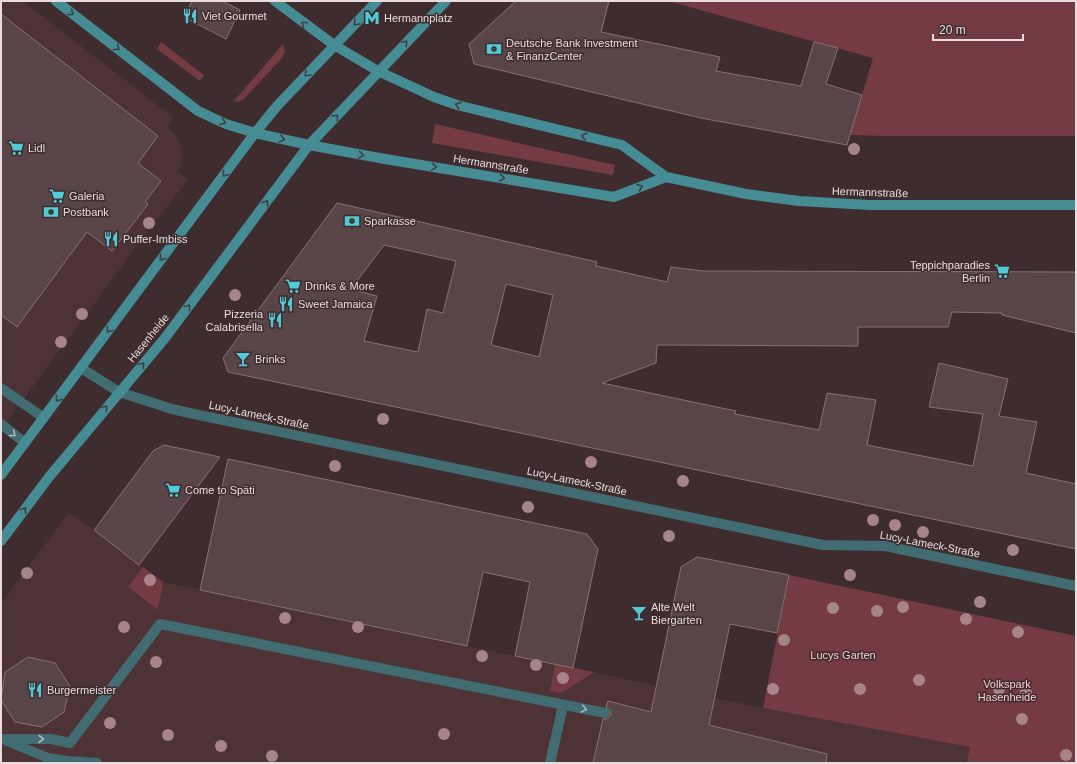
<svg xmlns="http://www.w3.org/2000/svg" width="1077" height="764" font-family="Helvetica,sans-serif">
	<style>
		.built { fill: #4d3336 }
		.green { fill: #753b43 }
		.building { fill: #594547; stroke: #877173; fill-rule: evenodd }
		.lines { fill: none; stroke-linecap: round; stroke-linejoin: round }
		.service { stroke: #416c71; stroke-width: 10 }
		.minor { stroke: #416c71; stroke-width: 10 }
		.secondary { stroke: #458c94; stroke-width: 10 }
		.tree { fill: #a68487 }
		.oneway { stroke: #3f3f42 }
		.oneway2 { stroke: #aeb5b7 }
		.labels { text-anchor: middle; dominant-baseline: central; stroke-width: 3; stroke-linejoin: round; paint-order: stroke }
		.poi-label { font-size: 11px; fill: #e8dcdd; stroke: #3e2c2e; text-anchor: start }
		.street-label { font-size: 11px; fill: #e8dcdd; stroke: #3e2c2e }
		.park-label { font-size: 11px; fill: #fcccd0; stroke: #3e2c2e }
	</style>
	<rect width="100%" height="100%" fill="#3e2c2e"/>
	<path class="built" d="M1 1H23L173 117 167 127 174 133 180 143 183 153 181 165 178 172 188 180 141 240 1 430Z
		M69 512 163 582 763 708 971 747 967 763H1V604Z"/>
	<path class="green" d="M668 1H1076V136H882L850 135 873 58Z
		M161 42 204 75 200 81 157 49Z
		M283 44 285 51 282 58 243 100 236 102 234 101Z
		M435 124 615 165 613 175 432 143Z
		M143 567 163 582 158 610 128 587Z
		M789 575 1076 636V763H967L970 747 763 708Z
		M555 664 594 672 561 693 550 691Z"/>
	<path class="building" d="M192 1H222L240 10 226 39 184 17Z
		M516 1H609L601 32 720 57 716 71 801 86 814 42 838 48 826 84 862 95 847 145 701 118 474 64 469 44Z
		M1 14 158 136 138 163 161 181 145 202 148 204 112 251 87 232 17 327 1 315Z
		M337 203 597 262 596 266 667 282 671 267 703 271 1076 272V333L1002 315V313L952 312 948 327H858V346L657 345 656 363 602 383 736 411 735 414 819 430 827 393 876 400 867 445 973 466 983 414 929 407 939 363 1008 379 999 416 1037 422 1026 473 1076 484V549L228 372 223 358ZM384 245 456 261 443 313 427 309 418 352 364 341 377 296 351 289ZM506 284 553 295 539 357 491 345Z
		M164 445 220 457 139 565 94 530 153 451Z
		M228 459 587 534 598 549 573 668 515 656 530 582 483 572 467 646 200 590Z
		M697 557 789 575 777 633 730 624 709 725 827 754 826 763H593L603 719H607L611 715V711L606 707 608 701 651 712 681 567Z
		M28 657 55 663 70 686 64 712 42 727 15 722 1 700 5 672Z"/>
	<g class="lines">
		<path class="service" d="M1 388 44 418
			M1 424 25 443
			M2 739H51L70 743 160 624 605 713
			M7 741 48 758 67 761 97 763
			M550 763 563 705"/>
		<path class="minor" d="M81 368 119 392 172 409 194 414 823 545 885 546 1076 586"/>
		<path class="secondary" d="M56 1 198 111 226 124 255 133 309 145 385 159 614 197 666 177
			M275 1 334 45 378 71 434 97 457 105 506 117 622 145 666 177 746 194 799 201 869 205H1076
			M1 475 255 133 277 106 377 1
			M1 541 49 477 165 338 309 145 446 1"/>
	</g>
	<g class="tree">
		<circle cx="854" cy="149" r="6"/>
		<circle cx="149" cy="223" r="6"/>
		<circle cx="235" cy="295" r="6"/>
		<circle cx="82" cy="314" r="6"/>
		<circle cx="61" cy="342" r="6"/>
		<circle cx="383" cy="419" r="6"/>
		<circle cx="591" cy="462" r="6"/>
		<circle cx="335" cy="466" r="6"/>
		<circle cx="683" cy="481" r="6"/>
		<circle cx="528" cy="507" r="6"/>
		<circle cx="873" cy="520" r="6"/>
		<circle cx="895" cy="525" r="6"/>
		<circle cx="923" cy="532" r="6"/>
		<circle cx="669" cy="536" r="6"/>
		<circle cx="1013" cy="550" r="6"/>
		<circle cx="27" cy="573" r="6"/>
		<circle cx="850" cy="575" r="6"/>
		<circle cx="150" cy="580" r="6"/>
		<circle cx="980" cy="602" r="6"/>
		<circle cx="903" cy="607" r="6"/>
		<circle cx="833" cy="608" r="6"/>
		<circle cx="877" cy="611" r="6"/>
		<circle cx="285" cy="618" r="6"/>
		<circle cx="966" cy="619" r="6"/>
		<circle cx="124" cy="627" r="6"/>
		<circle cx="358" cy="627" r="6"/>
		<circle cx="1018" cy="632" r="6"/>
		<circle cx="784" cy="640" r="6"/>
		<circle cx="482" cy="656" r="6"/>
		<circle cx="156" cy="662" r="6"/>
		<circle cx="536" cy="665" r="6"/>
		<circle cx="563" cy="678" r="6"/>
		<circle cx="919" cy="680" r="6"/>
		<circle cx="773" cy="689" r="6"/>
		<circle cx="860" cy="689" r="6"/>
		<circle cx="999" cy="689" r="6"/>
		<circle cx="1026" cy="692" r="6"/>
		<circle cx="1022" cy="719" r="6"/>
		<circle cx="110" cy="723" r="6"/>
		<circle cx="444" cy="734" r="6"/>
		<circle cx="168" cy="735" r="6"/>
		<circle cx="221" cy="746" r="6"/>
		<circle cx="1066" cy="755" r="6"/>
		<circle cx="272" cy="756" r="6"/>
	</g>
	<defs><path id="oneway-chevron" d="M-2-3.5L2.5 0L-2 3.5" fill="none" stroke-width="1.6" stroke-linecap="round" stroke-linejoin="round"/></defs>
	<g class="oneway">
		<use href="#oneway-chevron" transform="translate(71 13) rotate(38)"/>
		<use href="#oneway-chevron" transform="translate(356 23) rotate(135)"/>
		<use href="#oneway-chevron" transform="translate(304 24) rotate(-142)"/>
		<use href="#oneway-chevron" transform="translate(405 43) rotate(-46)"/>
		<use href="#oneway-chevron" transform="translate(117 48) rotate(38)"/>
		<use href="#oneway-chevron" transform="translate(307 74) rotate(133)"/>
		<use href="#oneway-chevron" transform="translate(458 105) rotate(-164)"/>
		<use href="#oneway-chevron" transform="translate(336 117) rotate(-47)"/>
		<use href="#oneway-chevron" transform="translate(223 122) rotate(22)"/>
		<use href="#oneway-chevron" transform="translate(584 136) rotate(-167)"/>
		<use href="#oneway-chevron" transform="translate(282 139) rotate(13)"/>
		<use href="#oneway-chevron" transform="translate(361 155) rotate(10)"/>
		<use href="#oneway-chevron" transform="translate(434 167) rotate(9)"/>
		<use href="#oneway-chevron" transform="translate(225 174) rotate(127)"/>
		<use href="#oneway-chevron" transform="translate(502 178) rotate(9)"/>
		<use href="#oneway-chevron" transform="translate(640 187) rotate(-20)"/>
		<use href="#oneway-chevron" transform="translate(266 203) rotate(-54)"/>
		<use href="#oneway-chevron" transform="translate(162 258) rotate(127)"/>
		<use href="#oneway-chevron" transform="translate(188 307) rotate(-53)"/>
		<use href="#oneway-chevron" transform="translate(109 330) rotate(126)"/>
		<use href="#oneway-chevron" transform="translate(142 365) rotate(-50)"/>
		<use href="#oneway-chevron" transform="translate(58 399) rotate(126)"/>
		<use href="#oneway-chevron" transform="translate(105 408) rotate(-50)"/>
		<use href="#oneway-chevron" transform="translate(24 510) rotate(-53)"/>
	</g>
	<g class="oneway2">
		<use href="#oneway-chevron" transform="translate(13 434) rotate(37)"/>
		<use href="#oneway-chevron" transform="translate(584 709) rotate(11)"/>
		<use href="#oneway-chevron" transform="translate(41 739)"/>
	</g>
	<defs>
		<g id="restaurant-bare" transform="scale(1.2)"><path d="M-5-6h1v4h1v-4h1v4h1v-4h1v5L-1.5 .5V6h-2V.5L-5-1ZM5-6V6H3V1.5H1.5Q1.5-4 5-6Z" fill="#52cbd8" stroke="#3e2c2e" stroke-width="2.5" paint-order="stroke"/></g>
		<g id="metro-bare" transform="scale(1.2)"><path d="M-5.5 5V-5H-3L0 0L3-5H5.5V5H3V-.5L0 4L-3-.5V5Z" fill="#52cbd8" stroke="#3e2c2e" stroke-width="2.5" paint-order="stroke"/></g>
		<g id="bank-bare" transform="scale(1.2)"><path d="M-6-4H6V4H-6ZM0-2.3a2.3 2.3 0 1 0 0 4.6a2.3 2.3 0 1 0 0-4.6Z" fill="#52cbd8" stroke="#3e2c2e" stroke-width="2.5" paint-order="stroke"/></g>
		<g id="supermarket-bare" transform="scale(1.2)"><path d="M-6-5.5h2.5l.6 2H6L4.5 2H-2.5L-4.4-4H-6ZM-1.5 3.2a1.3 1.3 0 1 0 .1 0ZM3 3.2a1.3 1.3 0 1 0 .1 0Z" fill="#52cbd8" stroke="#3e2c2e" stroke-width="2.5" paint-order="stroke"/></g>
		<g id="bar-bare" transform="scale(1.2)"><path d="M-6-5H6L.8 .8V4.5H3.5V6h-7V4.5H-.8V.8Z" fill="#52cbd8" stroke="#3e2c2e" stroke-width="2.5" paint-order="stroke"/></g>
	</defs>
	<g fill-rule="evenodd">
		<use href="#restaurant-bare" x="190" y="16"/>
		<use href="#metro-bare" x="372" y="18"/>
		<use href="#bank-bare" x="494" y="49"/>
		<use href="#supermarket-bare" x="16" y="148"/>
		<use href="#supermarket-bare" x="57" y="196"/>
		<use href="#bank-bare" x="51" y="212"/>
		<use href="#bank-bare" x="352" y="221"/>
		<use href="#restaurant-bare" x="111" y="239"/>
		<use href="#supermarket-bare" x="1002" y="271"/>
		<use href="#supermarket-bare" x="293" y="286"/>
		<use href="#restaurant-bare" x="286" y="304"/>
		<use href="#restaurant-bare" x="275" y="320"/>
		<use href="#bar-bare" x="243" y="359"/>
		<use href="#supermarket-bare" x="173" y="490"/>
		<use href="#bar-bare" x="639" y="613"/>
		<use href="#restaurant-bare" x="35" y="690"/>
	</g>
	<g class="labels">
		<g class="poi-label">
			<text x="202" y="16">Viet Gourmet</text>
			<text x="384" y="18">Hermannplatz</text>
			<text x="506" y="43">Deutsche Bank Investment<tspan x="506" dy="13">&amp; FinanzCenter</tspan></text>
			<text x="28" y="148">Lidl</text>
			<text x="69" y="196">Galeria</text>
			<text x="63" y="212">Postbank</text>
			<text x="364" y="221">Sparkasse</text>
			<text x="123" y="239">Puffer-Imbiss</text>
			<text x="990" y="265" text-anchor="end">Teppichparadies<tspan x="990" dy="13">Berlin</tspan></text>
			<text x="305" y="286">Drinks &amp; More</text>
			<text x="298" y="304">Sweet Jamaica</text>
			<text x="263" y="314" text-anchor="end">Pizzeria<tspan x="263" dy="13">Calabrisella</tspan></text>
			<text x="255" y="359">Brinks</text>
			<text x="185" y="490">Come to Späti</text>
			<text x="651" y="607">Alte Welt<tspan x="651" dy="13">Biergarten</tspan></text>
			<text x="47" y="690">Burgermeister</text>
		</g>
		<g class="street-label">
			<text transform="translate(491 164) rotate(9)">Hermannstraße</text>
			<text transform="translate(870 192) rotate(2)">Hermannstraße</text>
			<text transform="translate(148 338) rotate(-51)">Hasenheide</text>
			<text transform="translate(259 415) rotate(12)">Lucy-Lameck-Straße</text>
			<text transform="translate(577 481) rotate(12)">Lucy-Lameck-Straße</text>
			<text transform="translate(930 544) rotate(11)">Lucy-Lameck-Straße</text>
		</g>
		<g class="park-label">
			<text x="843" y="655">Lucys Garten</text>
			<text x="1007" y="684">Volkspark<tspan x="1007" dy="13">Hasenheide</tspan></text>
		</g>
	</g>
	<rect width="1077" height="764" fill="none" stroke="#e8dcdd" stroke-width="4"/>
	<path d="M933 34v6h90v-6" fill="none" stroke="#e8dcdd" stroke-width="2"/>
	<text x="939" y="34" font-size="12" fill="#e8dcdd" stroke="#3e2c2e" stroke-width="3" paint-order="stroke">20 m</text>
</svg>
